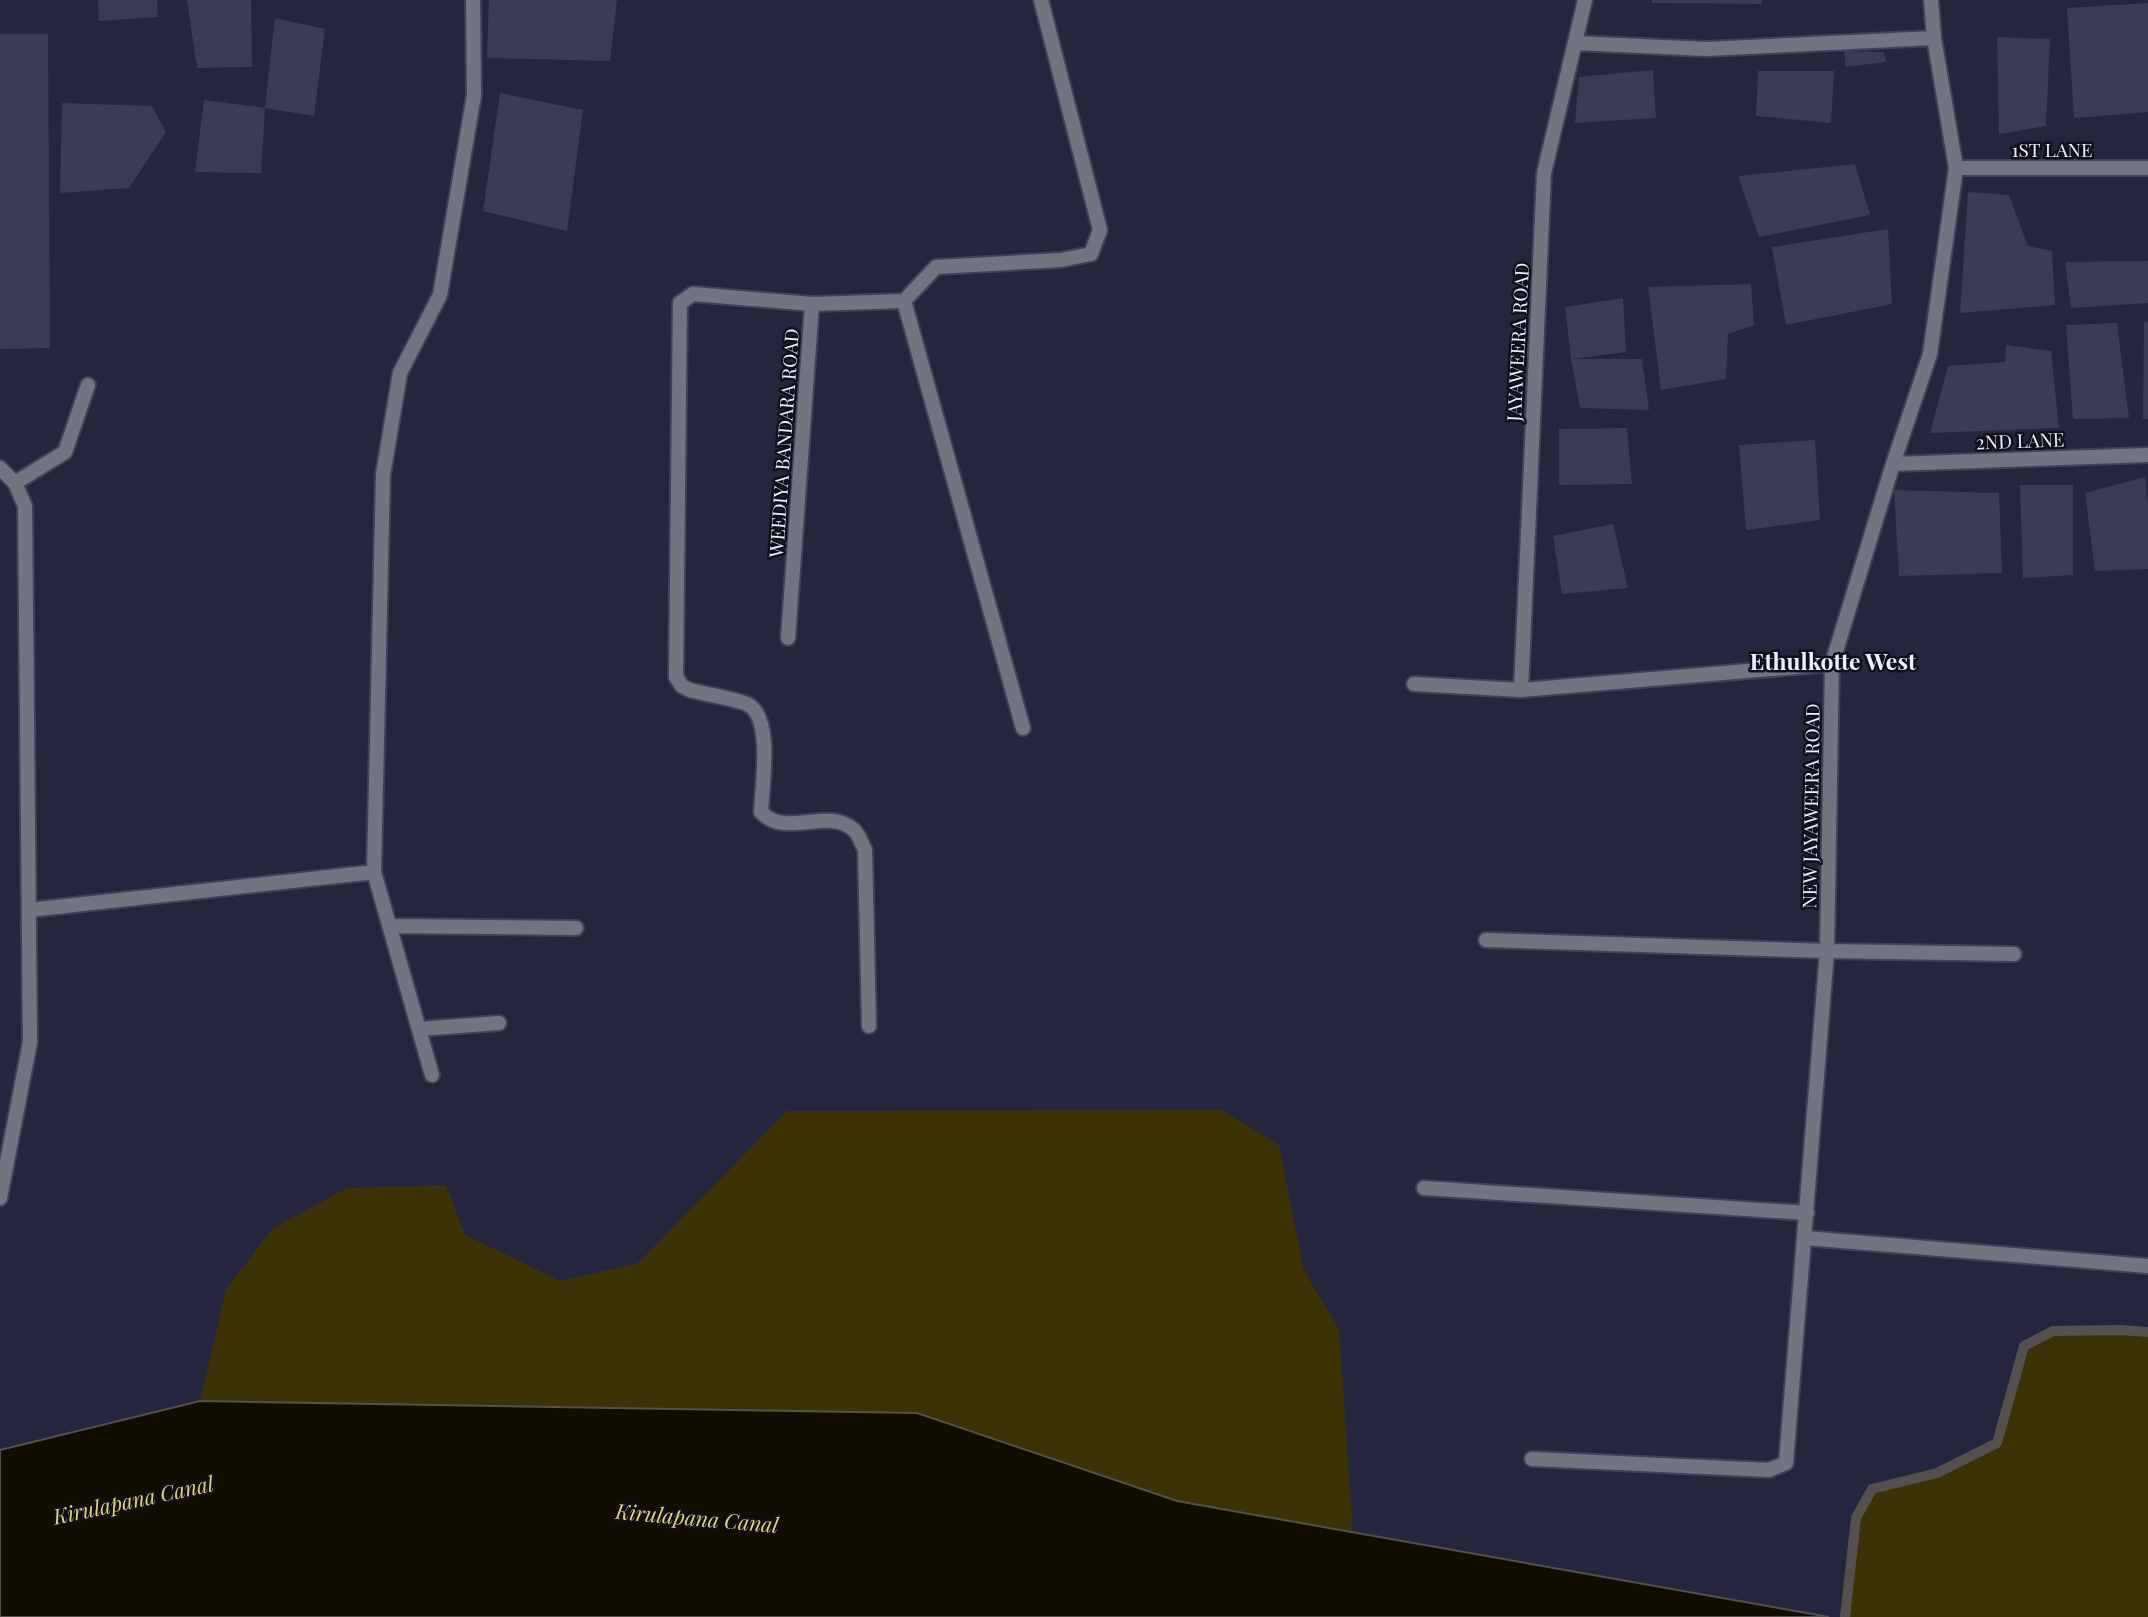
<svg xmlns="http://www.w3.org/2000/svg" width="2148" height="1617" font-family="'Playfair Display',serif">
	<style>
		.green { fill: #3d3205 }
		.water { fill: #120d01; stroke: #53504d; stroke-width: 2 }
		.lines { fill: none; stroke-linecap: round; stroke-linejoin: round }
		.stream { stroke: #53504d; stroke-width: 10 }
		.building { fill: #3a3b54 }
		.street-casing { stroke: #414258; stroke-width: 18 }
		.street { stroke: #737481; stroke-width: 14 }
		.labels { text-anchor: middle; dominant-baseline: central; stroke-width: 5; stroke-linejoin: round; paint-order: stroke }
		.street-label { font-size: 19px; fill: #eceefe; stroke: #10101b }
		.water-label { font-size: 21px; font-style: italic; fill: #e7d07c; stroke: #10101b }
		.quarter-label { font-size: 23px; font-weight: bold; fill: #eceefe; stroke: #10101b }
	</style>
	<rect width="100%" height="100%" fill="#25263d"/>
	<path class="green" d="M1222 1110 1279 1145 1304 1271 1339 1329 1353 1532 1177 1501 917 1413 200 1401 226 1290 272 1229 347 1188 446 1185 465 1235 561 1281 638 1263 787 1111Z
		M2121 1330 2148 1332V1617H1845L1856 1518 1872 1489 1937 1473 1997 1443 2024 1346 2053 1331Z"/>
	<path class="water" d="M200 1401 917 1413 1177 1501 1829 1617H0V1450Z"/>
	<g class="lines">
		<path class="stream" d="M1845 1617 1856 1518 1872 1489 1937 1473 1997 1443 2024 1346 2053 1331 2121 1330 2148 1332"/>
	</g>
	<path class="building" d="M98 0H157L158 17 99 21Z
		M187 0H251L252 67 197 68Z
		M489 0H617L610 61 487 58Z
		M1652 0H1762V4L1652 3Z
		M2148 3V112L2074 118 2067 8Z
		M275 18 325 29 314 116 265 108Z
		M0 34H48L50 348 0 349Z
		M1997 37 2050 39 2046 126 1999 134Z
		M1844 51 1884 52 1886 62 1846 67Z
		M1653 70 1656 118 1575 123 1579 77Z
		M1758 71H1834L1831 123 1756 116Z
		M500 93 583 110 567 231 483 211Z
		M204 100 265 108 261 173 195 172Z
		M62 103 152 106 166 132 129 188 60 193Z
		M1855 164 1870 215 1759 237 1738 176Z
		M1968 192 2009 195 2028 246 2052 251 2055 305 1960 313Z
		M1888 229 1892 304 1786 325 1772 247Z
		M2148 261V303L2071 308 2065 262Z
		M1751 284 1754 325 1728 334 1726 379 1661 390 1648 287Z
		M1623 298 1626 352 1571 359 1565 307Z
		M2144 321 2148 322V419H2143Z
		M2117 323 2129 418 2073 419 2066 325Z
		M2006 345 2051 351 2059 428 1930 433 1948 366 2005 362Z
		M1571 359H1642L1649 410 1580 408Z
		M1627 428 1632 484 1559 485V429Z
		M1815 440 1820 520 1746 530 1739 445Z
		M2145 477 2148 504V569L2095 571 2085 493Z
		M2020 485H2073V575L2023 578Z
		M1894 490 1999 493 2002 573 1899 576Z
		M1613 524 1628 588 1562 594 1553 536Z"/>
	<g class="lines">
		<g class="street-casing">
			<path id="street" d="M1575 43 1706 49 1934 38
				M1956 168H2148
				M904 301 1023 728
				M812 304 693 294 680 303 676 677 682 686 690 690C703 694 739 699 749 705 773 721 762 786 761 812 786 839 828 806 854 830 859 835 862 844 865 850L869 1026
				M1893 464 2148 455
				M0 468 15 483 25 506 30 1042 0 1198
				M15 483 65 452 88 385
				M788 638 812 304 904 301 936 267 1061 260 1091 254 1100 230 1041 0
				M1414 684 1521 690 1832 664
				M1521 690 1544 173 1585 0
				M29 910 374 872
				M390 926 576 928
				M1486 940 1827 951 2014 954
				M419 1029 499 1023
				M432 1075 374 872 383 475 400 373 440 295 474 95 473 0
				M1424 1188 1807 1213
				M1805 1238 2148 1266
				M1532 1459 1769 1470 1786 1463 1827 951 1832 664 1893 464 1930 354 1956 168 1934 38 1931 0"/>
		</g>
		<use href="#street" class="street"/>
	</g>
	<g class="labels">
		<g class="street-label">
			<text x="2052" y="149">1ST LANE</text>
			<text transform="translate(1517 342) rotate(-87)">JAYAWEERA ROAD</text>
			<text transform="translate(2020 440) rotate(-2)">2ND LANE</text>
			<text transform="translate(783 443) rotate(-86)">WEEDIYA BANDARA ROAD</text>
			<text transform="translate(1810 806) rotate(-89)">NEW JAYAWEERA ROAD</text>
		</g>
		<g class="water-label">
			<text transform="translate(133 1499) rotate(-12)">Kirulapana Canal</text>
			<text transform="translate(697 1517) rotate(5)">Kirulapana Canal</text>
		</g>
		<g class="quarter-label">
			<text x="1833" y="660">Ethulkotte West</text>
		</g>
	</g>
</svg>
